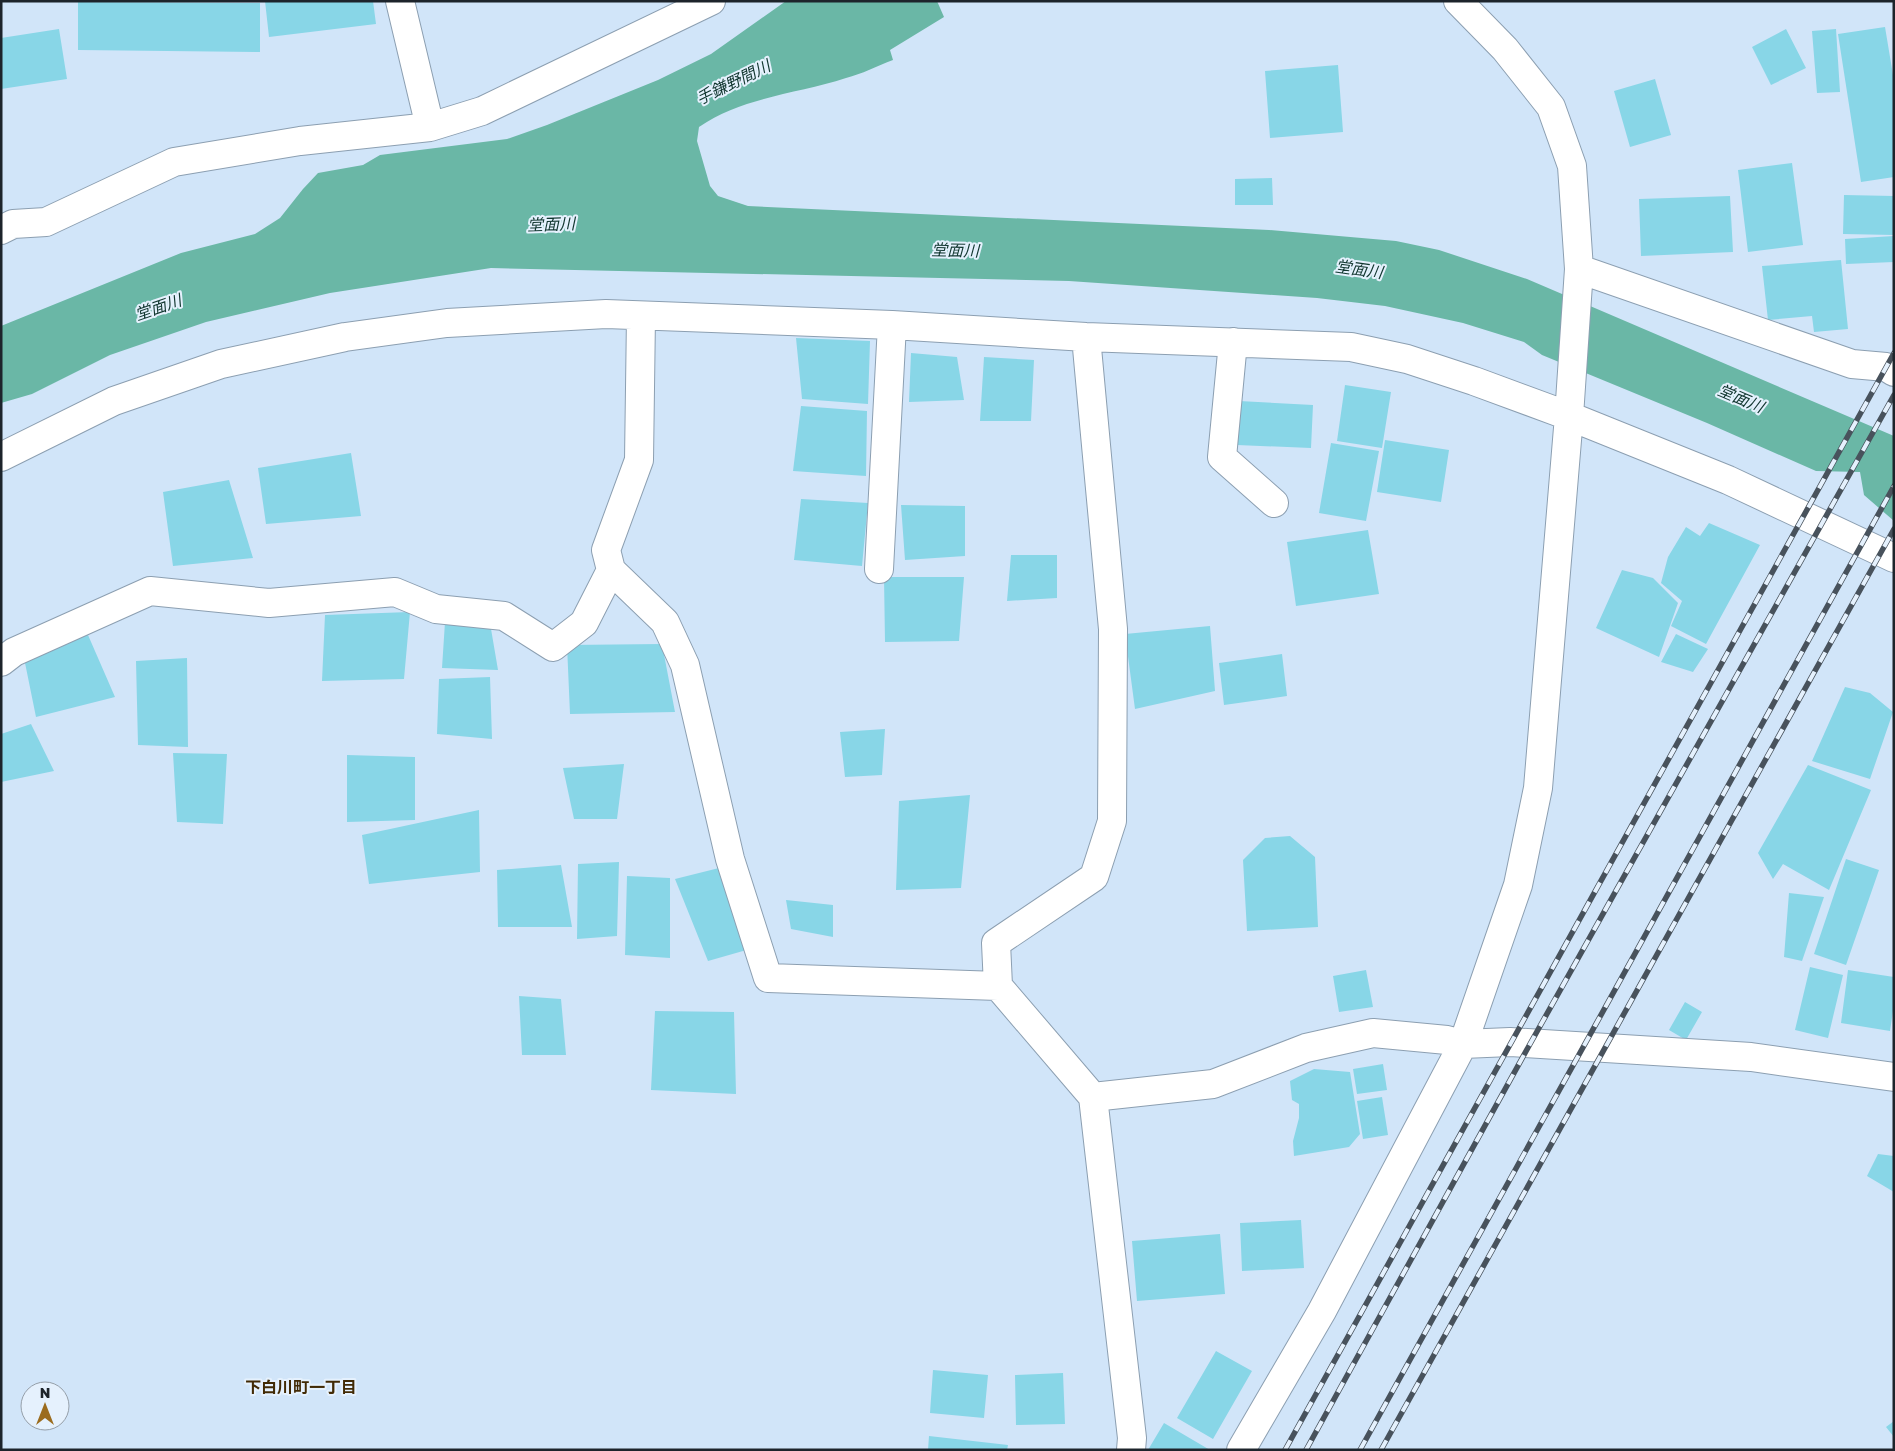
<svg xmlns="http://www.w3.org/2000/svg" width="1895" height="1451" font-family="'Golos Text','Noto Sans JP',sans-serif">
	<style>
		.water { fill: #6ab7a6 }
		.building { fill: #88d6e7 }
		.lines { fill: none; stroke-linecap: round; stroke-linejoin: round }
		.minor-casing { stroke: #8c9fb1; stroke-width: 30 }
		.minor { stroke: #fff; stroke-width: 28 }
		.rail-casing { stroke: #48525c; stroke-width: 5.5 }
		.rail { stroke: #e5f1fd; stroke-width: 4; stroke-dasharray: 11; stroke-linecap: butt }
		.labels { text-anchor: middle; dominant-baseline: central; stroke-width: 4; stroke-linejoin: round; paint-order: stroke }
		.water-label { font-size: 16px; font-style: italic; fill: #11362f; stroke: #e5f1fd }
		.neighbourhood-label { font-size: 16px; font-weight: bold; fill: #412a05; stroke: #e5f1fd }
	</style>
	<rect width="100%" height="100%" fill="#d1e5f9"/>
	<path class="water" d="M786 1H937L944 17 890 50 893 60C877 66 862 74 846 78 797 94 742 97 699 127L697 141 710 186 718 196 748 206 1269 230 1396 241 1439 250 1527 279 1894 436V521L1864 495 1860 472 1816 471 1707 423 1542 355 1524 342 1463 323 1385 306 1317 298 1069 281 491 268 330 293 206 322 110 355 32 394 1 403V326L181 253 255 234 280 218 303 189 318 173 363 165 380 155 507 139 547 125 658 80 711 54Z"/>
	<path class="building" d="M265 1H373L376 24 269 37Z
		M78 2 260 3V52L78 50Z
		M1885 27 1894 81V177L1861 182 1838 34Z
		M59 29 67 79 1 89V38Z
		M1786 29 1806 68 1771 85 1752 47Z
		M1836 29 1840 92 1817 93 1812 31Z
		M1338 65 1343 132 1270 138 1265 71Z
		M1655 79 1671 135 1630 147 1614 91Z
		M1792 163 1803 245 1748 252 1738 170Z
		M1272 178 1273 205H1235V179Z
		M1844 195 1894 196V235L1843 234Z
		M1730 196 1733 252 1641 256 1639 199Z
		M1894 236V262L1846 264 1845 239Z
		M1841 260 1848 329 1814 332 1812 316 1768 320 1762 266Z
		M796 338 870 341 868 404 802 399Z
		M911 353 957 357 964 400 909 402Z
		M984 357 1034 360 1031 421H980Z
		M1345 385 1391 392 1382 448 1337 441Z
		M1239 401 1313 405 1311 448 1237 445Z
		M801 406 867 411 866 476 793 471Z
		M1385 440 1449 450 1441 502 1377 492Z
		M1331 443 1379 451 1366 521 1319 513Z
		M351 453 361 516 266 524 258 468Z
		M229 480 253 558 173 566 163 492Z
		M801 499 868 503 862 566 794 560Z
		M901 505 965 506V556L905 560Z
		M1709 523 1760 545 1706 644 1671 626 1682 601 1661 583 1668 557 1686 527 1700 536Z
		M1368 530 1379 594 1296 606 1287 542Z
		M1011 555H1057V598L1007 601Z
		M1622 570 1653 578 1678 603 1659 657 1596 628Z
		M884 577H964L959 641 885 642Z
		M410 612 404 679 322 681 325 615Z
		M445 622 490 623 498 670 442 668Z
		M1210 626 1215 691 1135 709 1125 634Z
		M1676 634 1708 649 1693 672 1661 662Z
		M88 635 115 697 36 717 23 653Z
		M662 644 675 712 570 714 567 645Z
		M1282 654 1287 696 1224 705 1219 663Z
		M187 658 188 747 138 745 136 661Z
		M490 677 492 739 437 734 439 679Z
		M1845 687 1870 693 1893 712 1870 779 1812 761Z
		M31 724 54 771 1 782V734Z
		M885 729 882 775 845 777 840 732Z
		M173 753 227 754 223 824 177 822Z
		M347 755 415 757V820L347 822Z
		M624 764 617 819H574L563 768Z
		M1808 765 1871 790 1829 890 1783 864 1773 879 1758 853Z
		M970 795 961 888 896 890 899 801Z
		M479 810 480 872 369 884 362 835Z
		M1290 836 1315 857 1318 927 1247 931 1243 860 1265 838Z
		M1846 859 1879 870 1846 965 1814 954Z
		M619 862 617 936 577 939 578 864Z
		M561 865 572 927H498L497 870Z
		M719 868 750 949 708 961 675 879Z
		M627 876 670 878V958L625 955Z
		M1789 893 1824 897 1802 961 1784 957Z
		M786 900 833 905V937L791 929Z
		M1810 967 1843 975 1828 1038 1795 1030Z
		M1366 970 1373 1007 1339 1012 1333 976Z
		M1848 970 1894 977V1004L1890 1031 1841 1023Z
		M519 996 561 999 566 1055H522Z
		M1685 1002 1702 1012 1686 1040 1669 1030Z
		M655 1011 734 1012 736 1094 651 1090Z
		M1383 1064 1387 1090 1357 1094 1353 1069Z
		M1314 1069 1350 1072 1360 1134 1349 1147 1294 1156 1293 1141 1299 1118V1104L1292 1100 1290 1081Z
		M1382 1097 1388 1135 1363 1139 1357 1101Z
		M1878 1154 1894 1156V1192L1867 1176Z
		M1301 1220 1304 1268 1242 1271 1240 1223Z
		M1220 1234 1225 1294 1137 1301 1132 1241Z
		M1216 1351 1252 1371 1213 1439 1177 1418Z
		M933 1370 988 1375 984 1418 930 1413Z
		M1063 1373 1065 1424 1016 1425 1015 1375Z
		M1894 1421V1437L1886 1427Z
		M1164 1423 1210 1450H1148Z
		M929 1436 1008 1445 1007 1450H928Z"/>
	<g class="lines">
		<g class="minor-casing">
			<path id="minor" d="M400 1 430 127
				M1 230 13 224 46 222 174 162 300 141 430 127 482 111 711 1
				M1579 269 1852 364 1886 367 1894 372
				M641 316 639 460 606 550 611 570 665 622 685 665 730 859 768 978 998 986
				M1086 337 1113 629 1112 821 1094 877 996 943 998 986 1093 1097 1132 1438 1131 1450
				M1233 342 1222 457 1274 503
				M1 457 114 401 221 364 345 337 447 323 606 314 892 325 1086 337 1351 347 1407 359 1474 381 1569 416 1728 480 1894 558
				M879 569 892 325
				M1 662 14 652 150 591 269 603 395 592 436 609 504 616 553 647 584 623 611 570
				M1093 1097 1213 1084 1306 1048 1373 1033 1447 1040 1463 1044 1510 1042 1751 1057 1894 1077
				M1241 1450 1322 1311 1463 1044 1518 885 1538 788 1569 416 1579 269 1572 166 1551 107 1505 49 1458 1"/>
		</g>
		<use href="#minor" class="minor"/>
		<g class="rail-casing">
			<path id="rail" d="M1285 1450 1894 353
				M1306 1450 1530 1044 1894 395
				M1360 1450 1894 486
				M1381 1450 1894 529"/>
		</g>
		<use href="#rail" class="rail"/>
	</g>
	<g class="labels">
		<g class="water-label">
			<text transform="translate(733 82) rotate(-26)">手鎌野間川</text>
			<text transform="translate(551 224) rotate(-2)">堂面川</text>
			<text transform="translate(955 250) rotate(1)">堂面川</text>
			<text transform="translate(1359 269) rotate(8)">堂面川</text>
			<text transform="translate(158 307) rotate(-19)">堂面川</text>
			<text transform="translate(1741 398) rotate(23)">堂面川</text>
		</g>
		<g class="neighbourhood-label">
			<text x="301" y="1387">下白川町一丁目</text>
		</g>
	</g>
	<rect width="1895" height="1451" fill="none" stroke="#1d242b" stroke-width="5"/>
	<g transform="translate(45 1406)"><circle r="24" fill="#e5f1fd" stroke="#959fa9"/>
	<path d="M0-4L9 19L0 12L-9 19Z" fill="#9b6c1e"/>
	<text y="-8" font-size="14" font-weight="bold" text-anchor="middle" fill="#1d242b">N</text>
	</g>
</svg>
